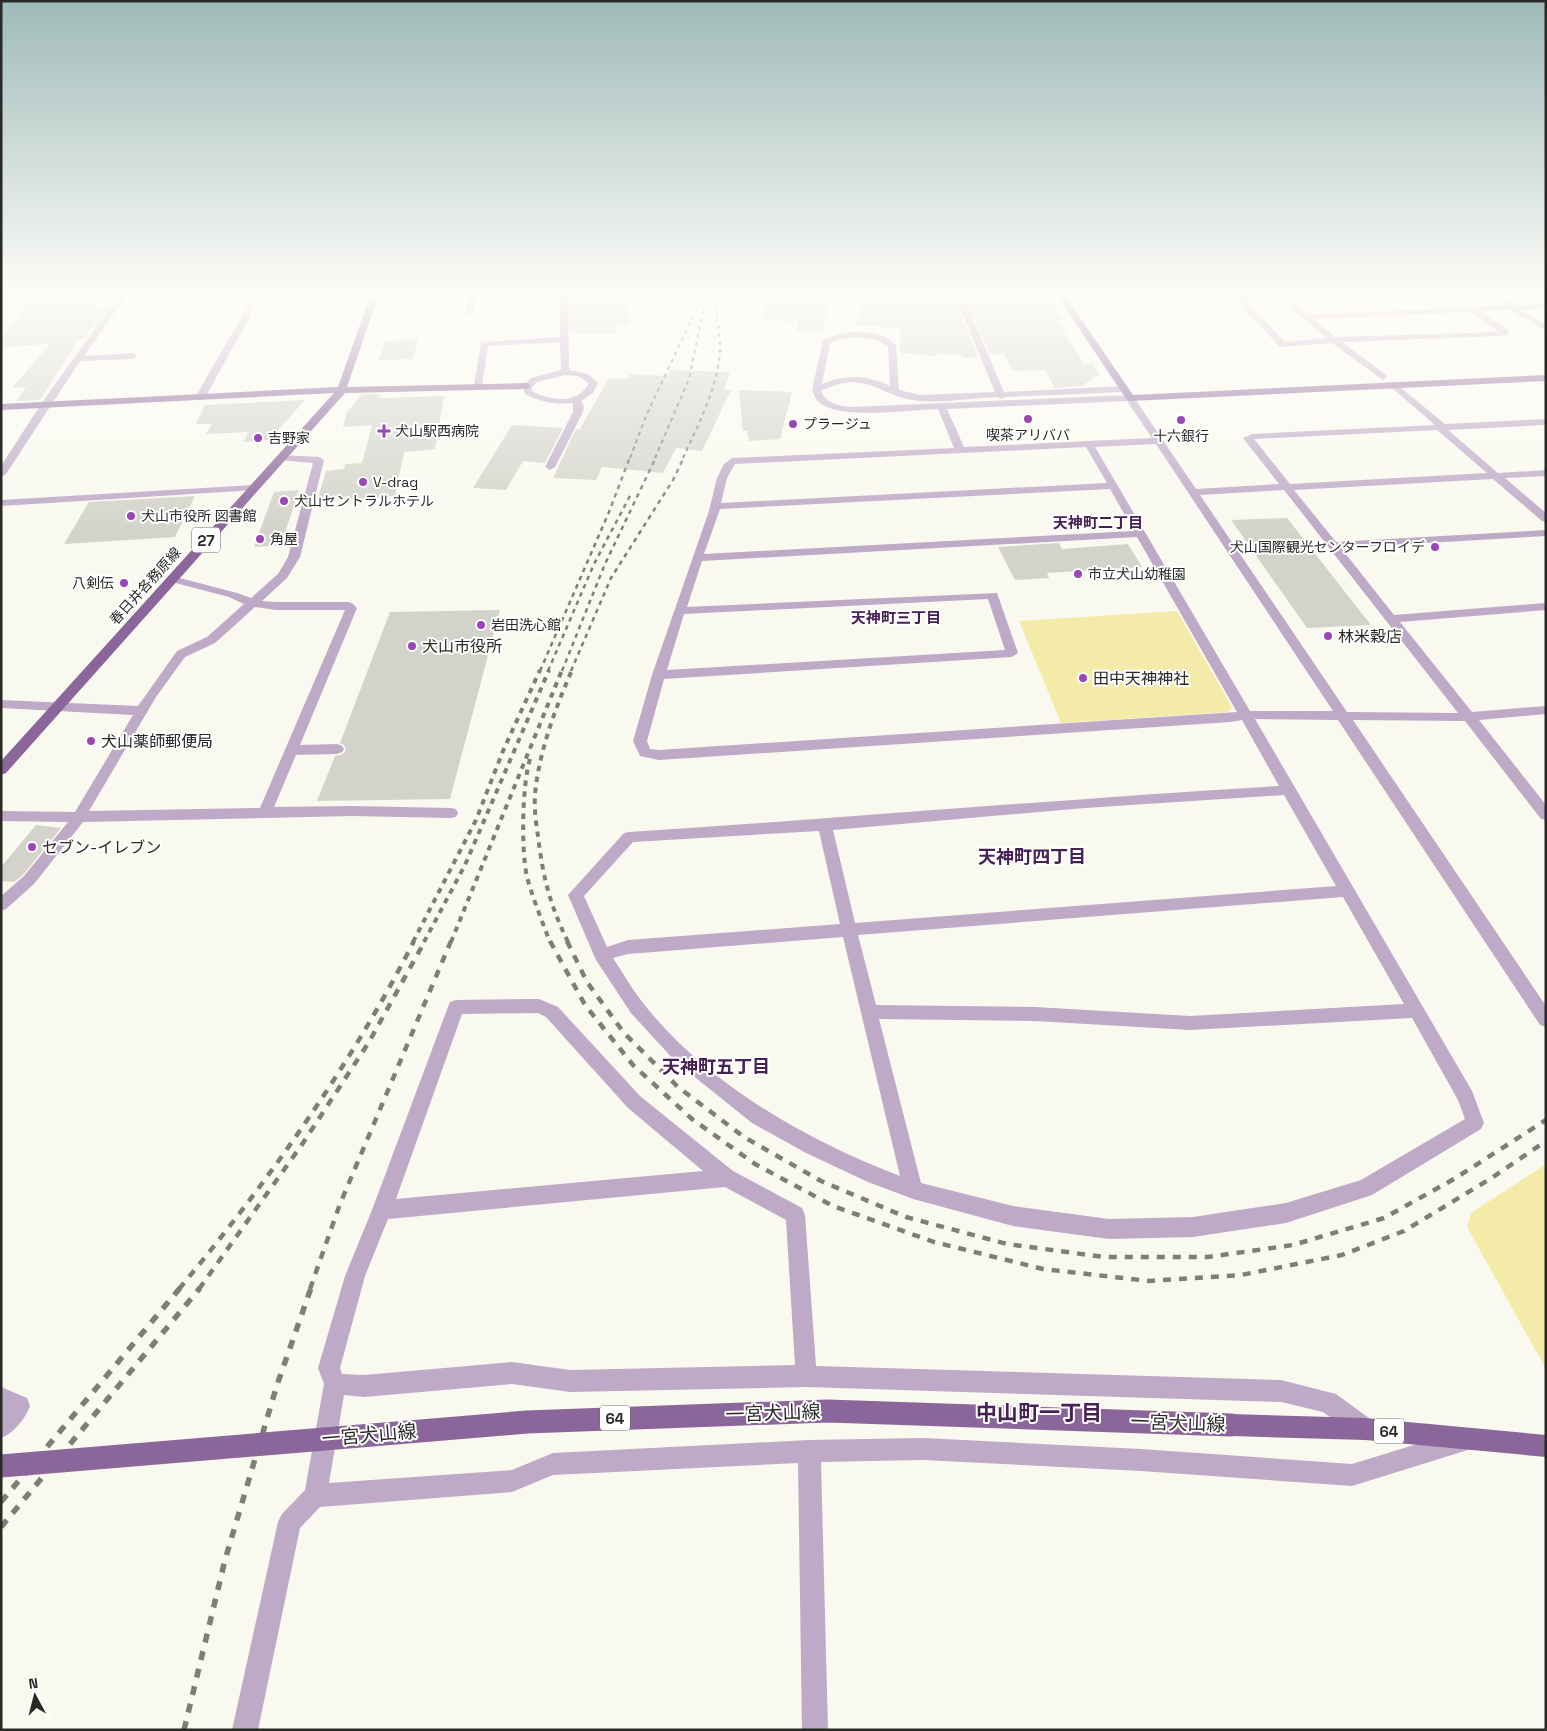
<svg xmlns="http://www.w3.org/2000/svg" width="1547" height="1731" font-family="'Space Grotesk','Noto Sans JP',sans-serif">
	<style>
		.green { fill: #f5eba9 }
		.building { fill: #d4d3cb }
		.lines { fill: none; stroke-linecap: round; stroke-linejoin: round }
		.minor { fill: #bea9c6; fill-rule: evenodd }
		.major { fill: #8b669a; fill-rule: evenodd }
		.rail-far4 { stroke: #7e7d78; stroke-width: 2; stroke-dasharray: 4 4; stroke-linecap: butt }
		.rail-far3 { stroke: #7e7d78; stroke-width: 2.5; stroke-dasharray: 4.5 4.5; stroke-linecap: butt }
		.rail-far2 { stroke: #7e7d78; stroke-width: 4; stroke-dasharray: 5.5 5.5; stroke-linecap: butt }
		.rail-far1 { stroke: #7e7d78; stroke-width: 4.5; stroke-dasharray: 8 8; stroke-linecap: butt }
		.rail { stroke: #7e7d78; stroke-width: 5.5; stroke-dasharray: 9 9; stroke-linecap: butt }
		.major-bridge { stroke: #8b669a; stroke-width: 23 }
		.poi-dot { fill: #9947b6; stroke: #fff; stroke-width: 2 }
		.labels { text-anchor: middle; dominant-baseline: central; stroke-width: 4; stroke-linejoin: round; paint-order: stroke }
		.far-poi-label { font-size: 14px; fill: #292926; stroke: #fff; text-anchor: start }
		.far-street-label { font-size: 14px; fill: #292926; stroke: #fff }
		.far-neighbourhood-label { font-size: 15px; font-weight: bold; fill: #472055; stroke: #fff }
		.shield { fill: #fff; stroke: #696967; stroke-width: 1 }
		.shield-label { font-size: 15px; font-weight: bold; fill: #292926 }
		.poi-label { font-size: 16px; fill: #292926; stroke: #fff; text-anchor: start }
		.neighbourhood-label { font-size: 18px; font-weight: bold; fill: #472055; stroke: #fff }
		.near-street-label { font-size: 19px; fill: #292926; stroke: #fff }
		.near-neighbourhood-label { font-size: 21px; font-weight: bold; fill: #472055; stroke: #fff }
	</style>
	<rect width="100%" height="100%" fill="#faf9f0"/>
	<path class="green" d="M1177 611 1232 707 1228 712 1061 723 1019 621Z
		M1546 1164V1369L1467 1227 1471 1213Z"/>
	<path class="building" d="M767 291H832L822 333 796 332 799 322 763 320Z
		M862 291H945L953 296 978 356 964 358 961 355 937 353V356L900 353V328L856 325Z
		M976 291H1020L1029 294H1046L1064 320H1057L1084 364 1092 363 1099 374 1082 386 1055 388 1045 370 1013 371 1004 354 990 355 965 296Z
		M102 297 94 307 109 306 83 339 78 340 40 400 16 401 26 387 12 388 50 344 1 347V337L23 314H13L27 298Z
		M628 302 630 325H617L616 333H570V303Z
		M418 339 413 359 379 360 385 341Z
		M670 370 730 372 724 390H731L702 451 676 448 663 473 602 467 596 480 553 478 576 429H580L609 378 628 379 630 374 667 376Z
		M739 390 792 392 780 439 749 441 747 431H743Z
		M362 394H380L379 398H383L444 396 435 449 404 452 395 496 344 500 345 496 318 498 326 471 344 469 345 464 362 463 372 425 343 427 347 412Z
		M305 400 269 440 244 442 248 432 206 434 212 424H196L205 405Z
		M512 425 563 428 545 463 523 461 506 490 473 488Z
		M299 490 281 545 254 547 274 492Z
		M195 496 175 537 64 544 89 502Z
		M1287 518 1371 625 1307 628 1231 520Z
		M1059 543 1062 549 1128 544 1142 567 1047 573 1049 578 1015 580 998 547Z
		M500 610 450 799 317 801 335 756 343 754 346 750 344 745 340 743 390 612Z
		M36 825 61 828 23 875 14 882 1 881V867Z"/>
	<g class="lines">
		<path class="minor" d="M70 291H151L147 293 128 294 84 356 133 353 137 356 133 359 80 361 6 474 1 477V466L41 404 120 294 1 297V293Z
			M256 291H264L206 396 204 398H198L196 396Z
			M468 291H476L474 313 470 315 466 313Z
			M560 291H568L569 370 588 374 598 383 593 393 581 401 584 406 583 412 555 467 550 470 545 467 573 412V403C556 405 540 402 525 394L523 386 531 378 561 370 560 342 488 346 482 386 478 389 474 386 481 342 560 337ZM565 375 578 376 589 383C578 405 550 401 532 391V387L537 382Z
			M953 291H961L1004 392 1123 386 1127 389 1123 392 1005 397 1001 399 997 397C972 398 945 403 920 401 878 397 867 368 821 391 826 404 840 406 852 407L1130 395 1133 396 1196 489 1279 484 1243 438 1252 434 1435 425 1391 387 1390 385 1394 382 1445 424 1546 419V425L1448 430 1498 473 1546 470V476L1505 478 1546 513V522L1542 521 1493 479 1294 490 1336 542 1546 530V536L1341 548 1394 615 1546 603V610L1400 622 1472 712 1546 706V714L1479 720 1546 805V820L1541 819 1465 721 1353 720 1546 1006V1027L1540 1025 1338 720 1255 719 1472 1091 1484 1123 1481 1129 1372 1195 1286 1223 1193 1237 1109 1239 1013 1226 913 1199 868 1182 806 1153 752 1123 676 1062 631 1013 596 960 568 895 624 833 629 832C846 818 1062 799 1279 786L1242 720 1231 722 659 760 640 756 633 741 652 675 709 511 717 478 724 464 732 458 954 448 938 409C910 410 846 419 823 405 817 402 814 396 812 390L823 340C843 330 880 327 896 345L899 390 920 395 995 392ZM860 337 876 340 888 346 890 386C867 375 845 374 822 384L830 343 841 339ZM1127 401 1152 438 964 447 947 409ZM1437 430 1487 473 1290 484 1254 439ZM1156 444 1333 711H1250L1095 447ZM1086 447 1107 483 721 503 727 478 735 464ZM1110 489 1134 531 704 554 720 509ZM1284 490 1458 713 1347 712 1200 495ZM1137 537 1237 712 659 750 650 749 647 741 664 679 1012 657 1018 653 997 593 687 607 702 561ZM988 599 1005 650 667 670 684 614ZM1284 795 1336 886 855 923 833 830 1085 808ZM819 831 840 924 628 940 607 947 584 896 633 842ZM1343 897 1404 1004 1190 1016 1035 1007 876 1005 858 935ZM843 937 900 1176C805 1140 706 1083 643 1003 632 989 623 973 613 958L628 954ZM1412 1018 1458 1100 1465 1119 1361 1180 1286 1203 1193 1217 1109 1219 1013 1206 921 1183 879 1019 1035 1021 1190 1030Z
			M1270 291H1278L1308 315 1504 306 1482 291H1491L1514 305 1546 304V308L1521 310 1546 325V331L1511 310 1481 311 1508 330V334L1501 336 1342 342 1386 375 1387 377 1383 380 1332 343 1280 347 1235 299 1239 297 1273 294ZM1278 298 1327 338 1285 342 1245 301ZM1471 312 1499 332 1336 337 1313 319Z
			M282 455 319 457 324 460 300 557 287 578 262 601 276 602H349L353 604 357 608 300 745 337 744 342 746 344 749 342 752 337 754 296 755 274 807 352 806 451 808 456 809 458 813 456 817 451 818 352 816 83 822 34 884 6 909 1 911V896L24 876 68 822 1 821V811L75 812 133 715 1 708V700L138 706 177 651 207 637 244 604 229 597 168 581 166 579 168 577 172 576 237 593 251 598 278 574 288 557 313 463 279 460V456ZM255 607 276 610H345L260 808 89 811 156 697 185 657 215 643Z
			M253 485 258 488 257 490 1 506V500Z
			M539 999 558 1007 640 1096 733 1171 802 1208 805 1215 816 1366 1281 1380 1336 1394 1373 1421 1376 1429 1373 1437 1365 1440 1357 1437 1323 1412 1281 1402 806 1387 570 1392 512 1384 364 1397 344 1395 329 1483 512 1470 553 1453 809 1440 923 1438 1141 1449 1352 1464 1463 1430 1471 1433 1474 1441 1471 1449 1352 1486 1141 1471 923 1460 821 1462 828 1730H802L798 1463 553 1475 512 1492 320 1507 300 1528 258 1730H232L278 1522 282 1514 305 1490 324 1384 318 1368 345 1276 372 1210 448 1007 450 1002 456 1000ZM538 1013 546 1017 628 1108 703 1171 396 1199 462 1014ZM725 1187 786 1220 795 1365 570 1370 512 1362 364 1375 342 1374 340 1368 365 1276 388 1219Z
			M1 1387 27 1398 30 1406C25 1419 14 1433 1 1438Z"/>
		<path class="major" d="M372 291H380L347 387 527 383 531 386 527 389 345 393 6 773 1 775V761L334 393 1 410V404L338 387Z
			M1054 291H1062L1133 395 1546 375V381L1130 401 1127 400Z
			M1231 1414 1365 1418 1546 1435V1457L1365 1440 1231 1436 1223 1433 1220 1425 1223 1417Z"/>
		<path class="rail-far4" d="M630 458 646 416 705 291
			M655 458 689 379 704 306
			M683 458C698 425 717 389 720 352 721 333 715 310 713 291"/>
		<path class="rail-far3" d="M540 671 609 512 630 457
			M548 671 594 564 631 494
			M562 671 605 564 656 457
			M571 671 611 578 673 480 684 457"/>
		<path class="rail-far2" d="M530 759C522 786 521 850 527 877 533 899 542 921 550 942
			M413 942 476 820 503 751 540 670
			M424 942 465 865 549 670
			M451 942 562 670
			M568 942C550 905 543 878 538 836 536 823 534 808 535 794 539 752 555 709 572 670"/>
		<path class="rail-far1" d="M550 941 585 1005 633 1065 692 1119 755 1164 833 1206 934 1242 1043 1269 1149 1281 1241 1275 1342 1255 1404 1231 1490 1179 1546 1141
			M567 941 587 982 624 1033 678 1087 744 1137 821 1181 906 1217 1007 1244 1104 1257H1208L1293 1245 1384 1218 1454 1179 1546 1120
			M179 1289C268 1182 351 1065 414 941
			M199 1289 303 1143 369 1042 425 941
			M310 1289 340 1204 451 941"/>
		<path class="rail" d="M1 1502 180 1288
			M1 1527 200 1288
			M184 1730 225 1560 277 1385 311 1288"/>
		<path class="major-bridge" d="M1 1466 527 1422 828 1411 1231 1425"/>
	</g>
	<linearGradient id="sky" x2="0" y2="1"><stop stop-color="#9ebab8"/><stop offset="0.55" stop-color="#fdfcf8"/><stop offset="1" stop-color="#fdfcf8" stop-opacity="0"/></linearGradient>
	<rect width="1547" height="533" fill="url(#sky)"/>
	<g class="poi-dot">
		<circle cx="1028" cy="419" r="5"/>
		<circle cx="1181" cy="420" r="5"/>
		<circle cx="793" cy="424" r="5"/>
		<path d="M381.5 423.5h5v5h5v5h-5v5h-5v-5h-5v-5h5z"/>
		<circle cx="258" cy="438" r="5"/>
		<circle cx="363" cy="482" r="5"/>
		<circle cx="284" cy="501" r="5"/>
		<circle cx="131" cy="516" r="5"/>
		<circle cx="260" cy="539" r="5"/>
		<circle cx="1435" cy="547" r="5"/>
		<circle cx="1078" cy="574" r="5"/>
		<circle cx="124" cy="583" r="5"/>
		<circle cx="481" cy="625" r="5"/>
		<circle cx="1328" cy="636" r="5"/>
		<circle cx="412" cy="646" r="5"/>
		<circle cx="1083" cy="678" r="5"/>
		<circle cx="91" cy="741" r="5"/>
		<circle cx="32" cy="847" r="5"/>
	</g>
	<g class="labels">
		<g class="far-poi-label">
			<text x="803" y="424">プラージュ</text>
			<text x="395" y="431">犬山駅西病院</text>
			<text x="1028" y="435" text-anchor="middle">喫茶アリババ</text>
			<text x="1181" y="436" text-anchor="middle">十六銀行</text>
			<text x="268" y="438">吉野家</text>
			<text x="373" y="482">V-drag</text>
			<text x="294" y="501">犬山セントラルホテル</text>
			<text x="141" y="516">犬山市役所 図書館</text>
			<text x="270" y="539">角屋</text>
			<text x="1425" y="547" text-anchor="end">犬山国際観光センターフロイデ</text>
			<text x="1088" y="574">市立犬山幼稚園</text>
			<text x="114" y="583" text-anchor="end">八剣伝</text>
			<text x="491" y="625">岩田洗心館</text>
		</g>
		<g class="far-street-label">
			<text transform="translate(145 586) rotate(-48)">春日井各務原線</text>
		</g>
		<g class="far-neighbourhood-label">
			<text x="1098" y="522">天神町二丁目</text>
			<text x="896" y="617">天神町三丁目</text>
		</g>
		<g class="shield">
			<rect x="192" y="527.5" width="28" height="25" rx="4"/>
			<rect x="600" y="1405.5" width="30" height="25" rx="4"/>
			<rect x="1374" y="1418.5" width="30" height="25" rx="4"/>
		</g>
		<g class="shield-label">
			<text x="206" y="540">27</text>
			<text x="615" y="1418">64</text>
			<text x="1389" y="1431">64</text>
		</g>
		<g class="poi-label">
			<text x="1338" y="636">林米穀店</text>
			<text x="422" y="646">犬山市役所</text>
			<text x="1093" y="678">田中天神神社</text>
			<text x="101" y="741">犬山薬師郵便局</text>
			<text x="42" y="847">セブン-イレブン</text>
		</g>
		<g class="neighbourhood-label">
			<text x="1032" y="856">天神町四丁目</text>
			<text x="716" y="1066">天神町五丁目</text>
		</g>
		<g class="near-street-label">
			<text transform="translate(773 1413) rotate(-2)">一宮犬山線</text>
			<text transform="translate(1178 1423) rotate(2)">一宮犬山線</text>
			<text transform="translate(369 1435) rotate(-5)">一宮犬山線</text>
		</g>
		<g class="near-neighbourhood-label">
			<text x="1039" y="1412">中山町一丁目</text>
		</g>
	</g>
	<rect width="1547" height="1731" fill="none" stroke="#292926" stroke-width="5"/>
	<g transform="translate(35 1696) rotate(353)" stroke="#ffffff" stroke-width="4" paint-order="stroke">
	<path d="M0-4L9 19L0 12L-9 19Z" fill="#292926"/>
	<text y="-8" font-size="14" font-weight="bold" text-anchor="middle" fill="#292926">N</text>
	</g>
</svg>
